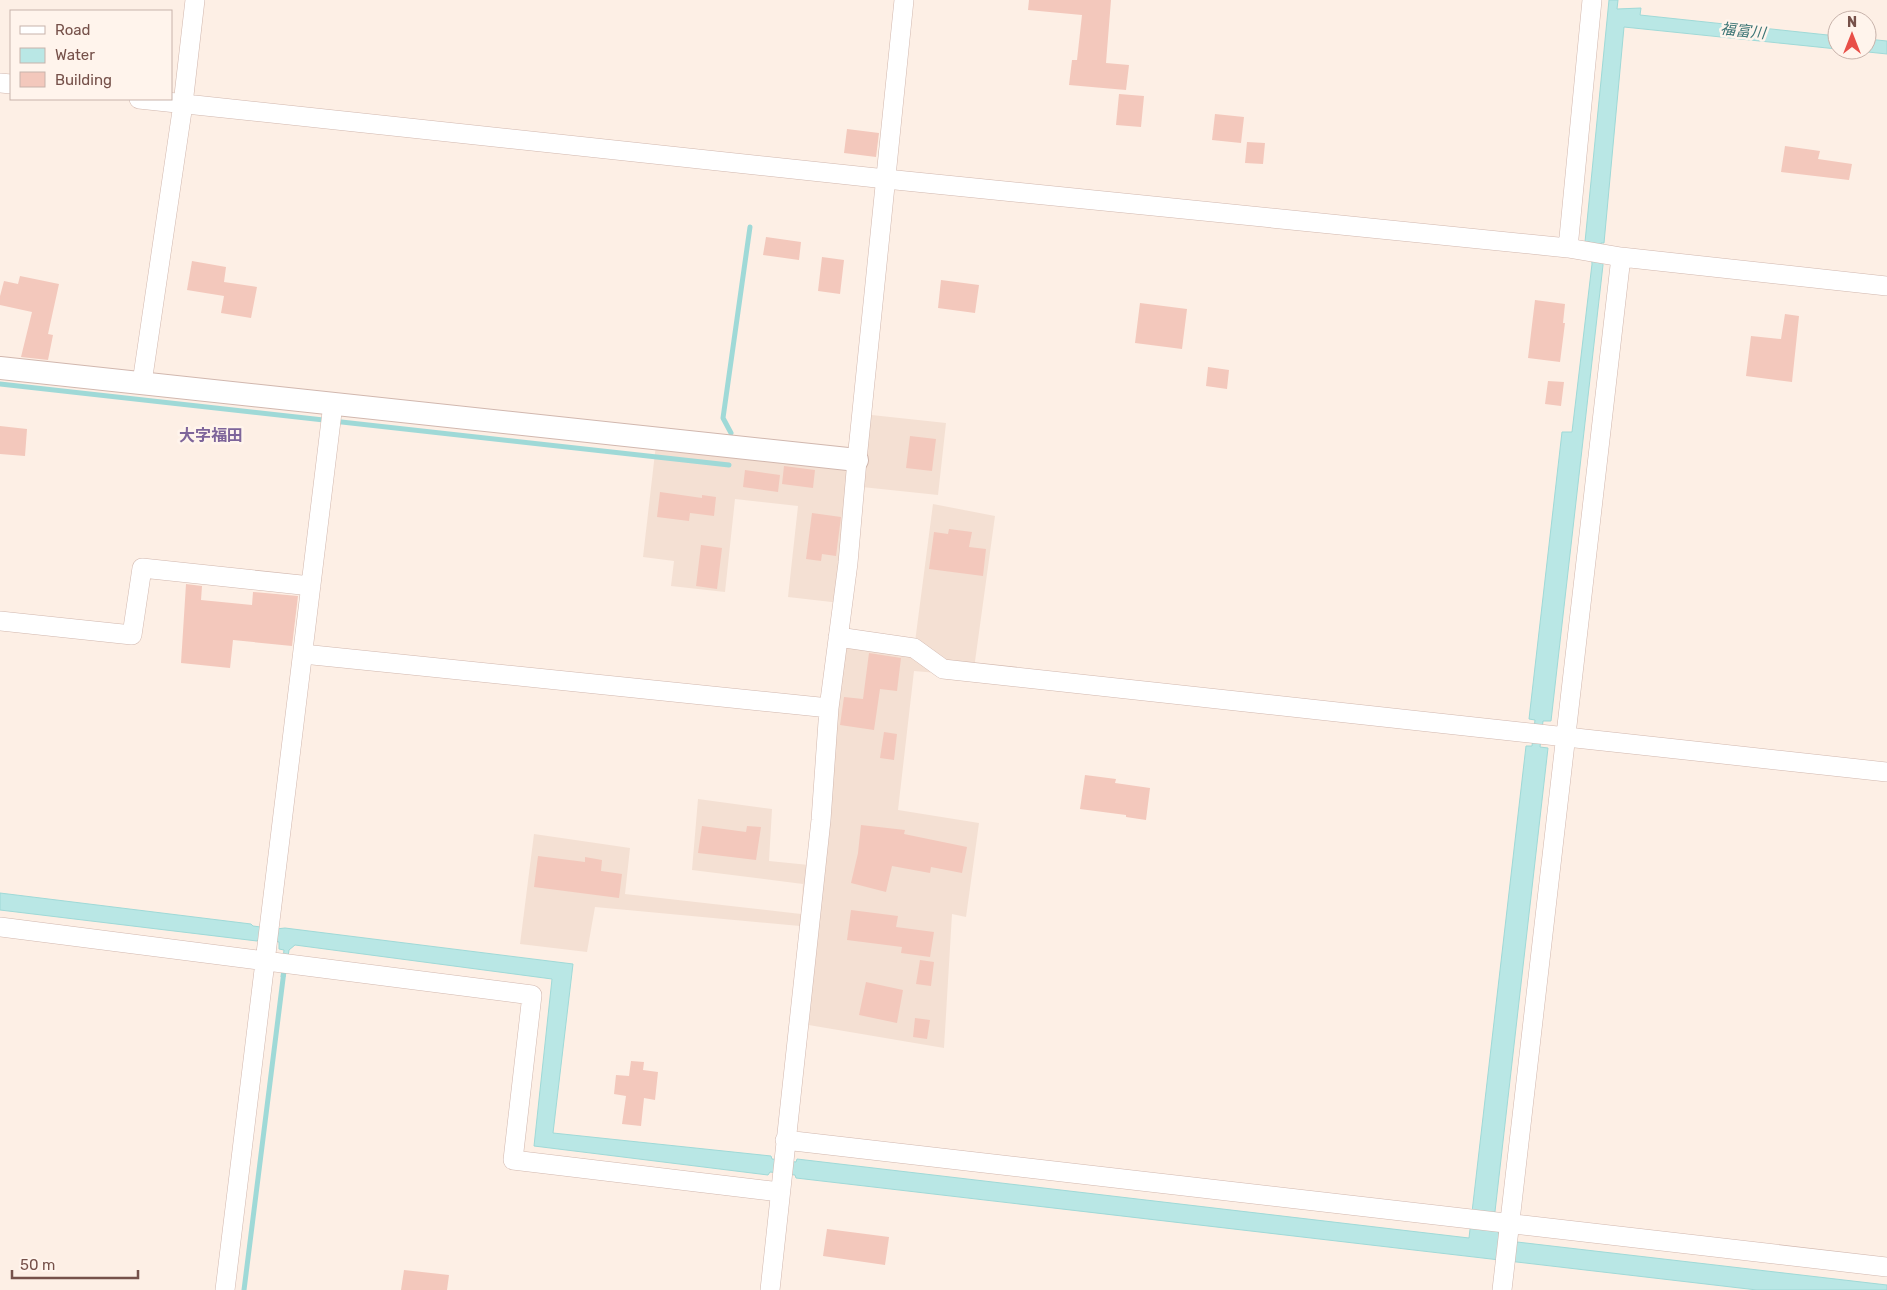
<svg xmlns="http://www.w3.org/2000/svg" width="1887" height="1290" font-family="Rubik,'Noto Sans JP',sans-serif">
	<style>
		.residential { fill: #f4e0d3 }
		.water { fill: #b9e7e5; stroke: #9fd9d7 }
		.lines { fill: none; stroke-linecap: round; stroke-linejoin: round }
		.stream { stroke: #9fd9d7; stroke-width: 5 }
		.building { fill: #f3c8bc }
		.minor-casing { stroke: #d1b7ae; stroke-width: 20 }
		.tertiary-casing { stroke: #d1b7ae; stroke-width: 24 }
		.minor { stroke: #fff; stroke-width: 19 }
		.tertiary { stroke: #fff; stroke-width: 22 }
		.labels { text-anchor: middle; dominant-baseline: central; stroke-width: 5; stroke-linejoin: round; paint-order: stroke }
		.water-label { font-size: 15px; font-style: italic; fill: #3a7474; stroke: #fff4ec }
		.quarter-label { font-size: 16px; font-weight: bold; fill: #7e659a; stroke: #fff4ec }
	</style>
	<rect width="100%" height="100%" fill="#fdefe5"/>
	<path class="residential" d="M853 413 946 423 938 495 862 487 849 604 788 597 798 506 735 499 725 592 671 586 674 561 643 557 658 427 848 448Z
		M933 504 995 516 973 676 914 671 898 810 979 823 966 917 952 914 944 1048 791 1022 800 926 595 907 587 952 520 944 534 834 630 848 625 894 801 914 803 884 692 870 698 799 772 809 769 861 809 865 832 629 915 642Z"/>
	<path class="water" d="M1609 0H1618L1617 9 1641 8 1640 15 1837 36V49L1624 27 1604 243H1601L1603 265 1551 721H1543L1540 747 1548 748 1493 1229 1497 1230 1500 1236 1517 1242 1887 1285V1290H1757L796 1178 795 1175 770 1172 768 1175 534 1146 552 979 295 945 289 950 285 977H281L284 950 279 949V942L261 938 257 941 0 910V893L251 924 253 926 276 929 285 928 573 964 553 1133 771 1156 772 1159 796 1162 797 1159 1469 1238 1526 746H1532L1535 720 1529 719 1562 432H1572L1592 264 1590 242H1585Z
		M1867 39 1887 41V54L1849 50H1867Z"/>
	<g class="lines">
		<path class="stream" d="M0 384 729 465
			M731 433 723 418 750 227
			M244 1290 284 971"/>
	</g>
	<path class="building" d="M1029 0H1111L1106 63 1129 65 1126 90 1069 85 1072 60H1077L1082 15 1028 10Z
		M1119 94 1144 96 1141 127 1116 125Z
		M1215 114 1244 117 1241 143 1212 140Z
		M847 129 879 133 876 157 844 153Z
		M1247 142 1265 143 1263 164 1245 163Z
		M1785 146 1820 151 1818 159 1852 164 1849 180 1781 172Z
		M766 237 801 242 799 260 763 255Z
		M822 257 844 260 840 294 818 291Z
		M192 261 226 267 224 282 257 287 251 318 221 313 224 296 187 290Z
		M20 276 59 284 48 334 53 335 48 360 21 357 32 312 0 305V296L4 281 18 284Z
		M941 280 979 285 975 313 938 308Z
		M1535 300 1565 304 1563 323H1565L1560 362 1528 358Z
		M1140 303 1187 309 1182 349 1135 343Z
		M1785 314 1799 316 1792 382 1746 376 1751 336 1781 339Z
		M1208 367 1229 370 1227 389 1206 386Z
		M1548 381 1564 382 1561 406 1545 404Z
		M0 426 27 429 25 456 0 454Z
		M910 436 936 439 932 471 906 468Z
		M784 466 815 470 813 488 782 484Z
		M745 470 780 475 778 492 743 487Z
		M660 492 702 498V495L716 497 714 516 690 513 689 521 657 517Z
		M812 513 841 517 836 556 822 554 821 561 806 559Z
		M949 529 972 532 969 547 986 549 983 576 929 569 934 532 948 534Z
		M701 545 722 548 717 589 696 586Z
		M186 584 202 586 201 600 252 605 253 592 298 596 292 646 233 640 230 668 181 663Z
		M869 653 901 658 897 691 880 689 874 730 840 725 844 697 863 699Z
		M884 732 897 734 894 760 880 758Z
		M1085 775 1116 779 1115 783 1150 788 1146 820 1126 817V815L1080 809Z
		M861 825 905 830 904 834 967 847 962 873 931 867 930 873 892 866 886 892 851 883 858 853Z
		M702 826 746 832 747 826 761 827 756 860 698 853Z
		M538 856 585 862V857L602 860 601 871 622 874 619 898 534 887Z
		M851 910 898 916 896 927 934 932 930 957 901 953 902 947 847 940Z
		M920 960 934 962 931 986 916 984Z
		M866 982 903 990 897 1023 859 1015Z
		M915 1018 930 1020 927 1039 913 1037Z
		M631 1061 644 1062 643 1070 658 1072 655 1100 644 1098 641 1126 622 1124 626 1096 614 1094 616 1075 629 1076Z
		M827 1229 889 1237 885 1265 823 1256Z
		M404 1270 449 1275 447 1290H401Z"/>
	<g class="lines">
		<g class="minor-casing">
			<path id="minor" d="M0 83 11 84
				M139 99 886 179 1568 248 1621 257 1887 286
				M1568 248 1592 0
				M142 383 183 104 195 0
				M0 621 132 635 142 568 311 586
				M838 637 914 648 943 669 1887 772
				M303 654 829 708
				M0 927 532 995 513 1160 780 1192
				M785 1140 1887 1267
				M225 1290 333 404
				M770 1290 821 820 829 708 848 563 857 460 904 0
				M1502 1290 1621 257"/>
		</g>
		<g class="tertiary-casing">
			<path id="tertiary" d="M0 368 857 460"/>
		</g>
		<use href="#minor" class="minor"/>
		<use href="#tertiary" class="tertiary"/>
	</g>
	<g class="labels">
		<g class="water-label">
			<text transform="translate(1743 31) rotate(6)">福富川</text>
		</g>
		<g class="quarter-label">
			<text x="211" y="435">大字福田</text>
		</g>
	</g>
	<rect x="10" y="10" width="162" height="90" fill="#fff4ec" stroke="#c8b3ab"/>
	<rect x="20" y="26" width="25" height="8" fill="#ffffff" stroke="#c8b3ab"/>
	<text x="55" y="35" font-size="15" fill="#76514a">Road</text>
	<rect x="20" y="48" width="25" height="15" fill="#b9e7e5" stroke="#c8b3ab"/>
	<text x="55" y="60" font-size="15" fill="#76514a">Water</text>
	<rect x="20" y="72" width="25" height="15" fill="#f3c8bc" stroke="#c8b3ab"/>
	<text x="55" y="85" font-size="15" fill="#76514a">Building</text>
	<g transform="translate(1852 35)"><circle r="24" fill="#fff4ec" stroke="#c8b3ab"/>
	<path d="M0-4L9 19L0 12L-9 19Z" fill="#e84f48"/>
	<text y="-8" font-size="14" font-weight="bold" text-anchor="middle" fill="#76514a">N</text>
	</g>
	<path d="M12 1270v8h126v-8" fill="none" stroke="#76514a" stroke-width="2.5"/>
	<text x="20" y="1270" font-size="15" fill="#76514a" stroke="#fff4ec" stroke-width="4" paint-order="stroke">50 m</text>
</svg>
